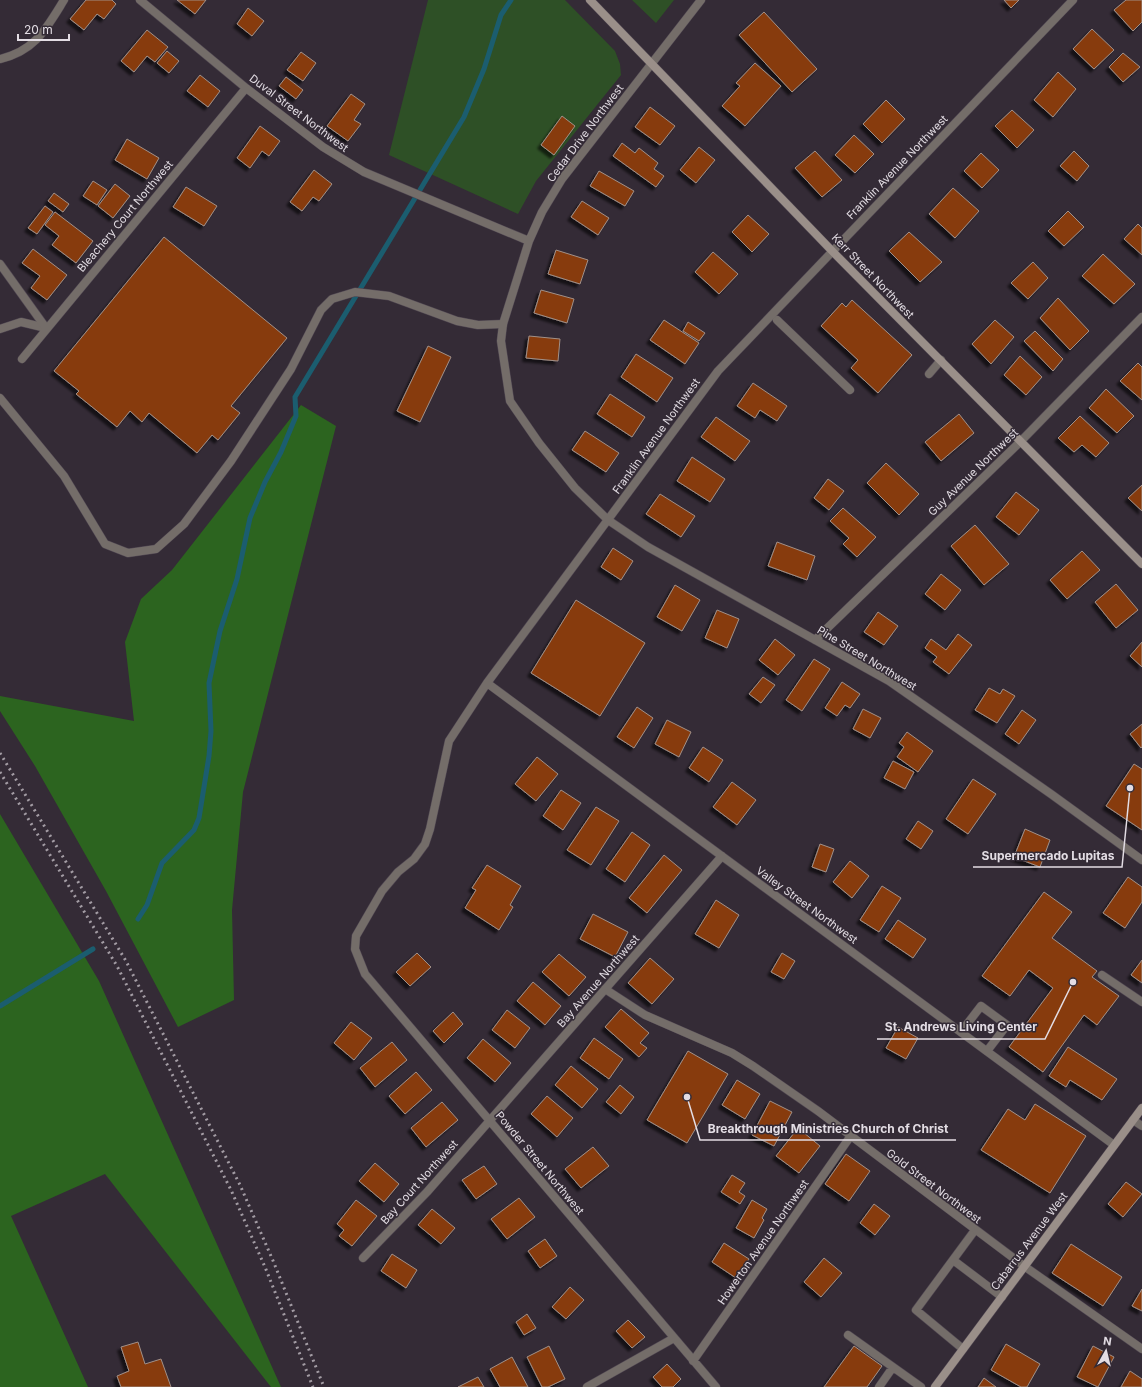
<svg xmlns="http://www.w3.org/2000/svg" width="1142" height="1387" font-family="Inter,sans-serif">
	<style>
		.green { fill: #2e5026 }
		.forest { fill: #2c641f }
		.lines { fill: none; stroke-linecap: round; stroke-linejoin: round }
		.stream { stroke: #1b5d6f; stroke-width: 5 }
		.building { fill: #873b0d; stroke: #a19088; filter: url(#shadow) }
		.lane-casing { stroke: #504752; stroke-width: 9 }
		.street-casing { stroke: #504752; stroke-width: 9 }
		.secondary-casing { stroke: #504752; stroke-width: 9 }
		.lane { stroke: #746d69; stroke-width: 8 }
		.street { stroke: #746d69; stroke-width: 8 }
		.secondary { stroke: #9a8f89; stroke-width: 8 }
		.rail { stroke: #a39ca4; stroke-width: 3; stroke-dasharray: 2 4; stroke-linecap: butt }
		.labels { text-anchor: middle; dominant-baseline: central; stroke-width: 3; stroke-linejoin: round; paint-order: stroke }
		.street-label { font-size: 11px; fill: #e3dde4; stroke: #342b36 }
		.leader { fill: none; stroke: #e3dde4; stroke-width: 1.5 }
		.callout-dot { fill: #e3dde4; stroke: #342b36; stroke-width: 1.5 }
		.callout-label { font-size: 12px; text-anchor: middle; font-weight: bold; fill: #e3dde4; stroke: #342b36; stroke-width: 3; stroke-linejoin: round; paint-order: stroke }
	</style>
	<defs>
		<filter id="shadow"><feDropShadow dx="-3.5" dy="3.5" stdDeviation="1" flood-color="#0009"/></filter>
	</defs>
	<rect width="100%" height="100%" fill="#342b36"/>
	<path class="green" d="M428 0H565L615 51 620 64 621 75 536 181 518 214 389 155Z
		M632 0H674L656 23Z"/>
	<path class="forest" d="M301 405 336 426 243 792 232 910 234 1000 178 1027 106 891 35 766 0 711V696L134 721 125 642 141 599 172 570Z
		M0 814 99 981 281 1387H271L105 1174 11 1216 88 1387H0Z"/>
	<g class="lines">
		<path class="stream" d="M138 919 147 905 162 863 194 830 199 818 209 756 211 731 209 683 220 631 237 579 250 518 265 482 281 452 296 416 295 397 464 117 484 69 501 15 511 0
			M0 1006 93 949"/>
	</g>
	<path class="building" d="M86 0H112L116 4 104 19 97 14 84 30 70 19Z
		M177 0H206L195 14Z
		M1004 0H1019L1011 8Z
		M1126 0H1142V22L1133 31 1114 10Z
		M248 8 264 21 252 36 237 24Z
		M764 12 817 69 792 92 739 35Z
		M1092 29 1114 50 1094 69 1073 49Z
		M147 30 168 47 155 62 147 56 134 72 121 61Z
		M167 51 179 61 169 73 157 63Z
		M301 52 316 63 303 81 287 70Z
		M1123 53 1140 67 1123 82 1109 67Z
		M755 63 781 86 745 126 722 106 740 86 736 83Z
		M1058 72 1076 89 1053 117 1034 100Z
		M200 75 220 91 208 107 187 91Z
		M286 77 303 90 296 99 279 86Z
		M351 94 365 104 354 120 361 124 348 141 327 126Z
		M886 100 905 119 882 143 863 124Z
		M650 107 675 126 660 145 635 127Z
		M1012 110 1034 130 1017 148 995 126Z
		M562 116 575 126 554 155 541 145Z
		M260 126 280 141 269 156 262 151 250 168 237 158Z
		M854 135 874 154 855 173 835 155Z
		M127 139 159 158 147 179 115 160Z
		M622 143 635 153 639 148 658 163 654 169 664 176 656 187 613 156Z
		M699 147 715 160 696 183 680 170Z
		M815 151 842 180 822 197 795 168Z
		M1074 151 1089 166 1077 181 1060 166Z
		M981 153 999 170 982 188 964 171Z
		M314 170 332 184 319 201 313 197 302 211 290 202Z
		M599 171 634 191 625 206 590 186Z
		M93 181 107 190 97 205 83 196Z
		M115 184 130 196 113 218 98 206Z
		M186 187 217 206 204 226 173 207Z
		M953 188 979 211 955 238 929 214Z
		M54 193 69 204 63 212 48 201Z
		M582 201 609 218 598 235 571 217Z
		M45 206 53 212 37 234 28 228Z
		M1068 211 1084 227 1064 246 1048 231Z
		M55 212 93 241 76 263 52 245 59 236 45 225Z
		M748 215 769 234 752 252 732 232Z
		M1138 224 1142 228V255L1124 239Z
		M909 232 942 262 920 282 889 251Z
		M164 237 287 338 231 406 240 413 218 440 212 435 197 453 149 413 142 422 130 411 117 427 76 394 79 391 54 371Z
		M33 249 67 275 47 300 31 288 40 276 22 263Z
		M556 250 588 260 580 284 548 274Z
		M713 252 738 274 719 294 695 272Z
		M1103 254 1135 284 1114 304 1082 276Z
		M1033 262 1048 278 1028 299 1011 283Z
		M541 290 574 299 567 323 534 313Z
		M1058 298 1089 331 1070 350 1040 318Z
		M852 300 912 355 878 393 851 368 858 360 821 326 842 303 846 307Z
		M664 320 699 343 685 364 650 340Z
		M995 320 1014 337 991 364 972 344Z
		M688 322 705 333 699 341 683 331Z
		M1035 331 1063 359 1053 371 1024 341Z
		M529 336 560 339 558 361 526 358Z
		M428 346 451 357 420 422 397 411Z
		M636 354 673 378 657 402 621 377Z
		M1020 356 1042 377 1026 395 1004 375Z
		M1138 363 1142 367V400L1120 381Z
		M753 383 787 406 777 421 760 410 755 418 737 406Z
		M1106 389 1134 416 1117 433 1089 408Z
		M610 394 645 417 632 437 597 414Z
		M959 414 974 433 941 461 925 442Z
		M1080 416 1109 443 1096 457 1082 445 1074 452 1058 438Z
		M716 417 750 441 735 461 701 437Z
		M585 431 619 453 606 472 572 450Z
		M692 457 725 479 710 502 677 481Z
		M886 463 919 494 899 515 867 483Z
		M828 479 844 491 829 510 814 498Z
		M1142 485V511L1128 498Z
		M1016 492 1039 510 1019 535 996 517Z
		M660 494 695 516 681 537 646 514Z
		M843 508 876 537 857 557 843 544 849 538 830 521Z
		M975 525 1009 564 984 585 951 546Z
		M777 542 815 556 807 580 768 566Z
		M613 548 633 561 621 580 601 567Z
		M1082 551 1100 570 1067 599 1050 580Z
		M941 574 961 590 945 610 925 594Z
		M1116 584 1138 610 1116 628 1095 602Z
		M675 585 700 600 682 631 657 617Z
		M576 600 645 643 600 716 531 673Z
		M717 610 739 619 727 648 705 638Z
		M878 612 898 626 884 645 864 632Z
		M958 634 972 645 949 674 933 662 937 657 925 648 931 639 946 650Z
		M775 639 795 655 778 675 759 660Z
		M1142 642V667L1130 656Z
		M814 659 830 669 802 711 786 700Z
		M763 677 775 685 761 703 749 694Z
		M842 682 860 694 850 708 845 705 837 716 825 708Z
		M989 688 1000 694 1003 689 1015 696 997 723 975 710Z
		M637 707 653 718 634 748 617 737Z
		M863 709 881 718 870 738 853 729Z
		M1022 710 1036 720 1019 744 1005 734Z
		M667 720 691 732 679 757 655 744Z
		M1142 724V747L1141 748 1130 734Z
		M907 732 933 751 918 772 897 757 904 747 899 743Z
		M703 747 723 760 709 782 689 768Z
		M537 757 558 774 536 801 515 784Z
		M893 761 914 772 905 789 884 778Z
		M1134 764 1142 769V830L1106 806Z
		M973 779 996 794 968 834 946 819Z
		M732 782 756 800 737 825 713 807Z
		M561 790 581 803 563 830 543 816Z
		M596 807 619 821 591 865 567 850Z
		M918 821 933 831 921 849 906 839Z
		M1025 829 1050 840 1040 867 1014 857Z
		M632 832 650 845 625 882 606 869Z
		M820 844 834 849 826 872 812 867Z
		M664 855 682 870 647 913 629 898Z
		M850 861 869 876 852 898 833 882Z
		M487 865 521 886 510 905 513 907 499 930 465 908 476 890 472 888Z
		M1128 877 1142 887V902L1125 928 1103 913Z
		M882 886 901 898 879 932 860 920Z
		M1044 892 1072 912 1052 938 1097 971 1092 977 1119 996 1097 1025 1084 1015 1043 1072 1009 1047 1053 988 1029 970 1010 996 982 976Z
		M716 900 739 915 719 948 695 934Z
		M593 914 628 932 615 957 580 939Z
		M898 920 926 939 913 958 885 939Z
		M417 953 431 967 410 986 396 972Z
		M782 953 795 961 784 979 771 972Z
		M559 954 586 977 569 996 542 972Z
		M650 958 674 979 652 1004 628 983Z
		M1142 960V983L1131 975Z
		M533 982 561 1006 545 1025 517 1001Z
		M621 1009 649 1033 640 1043 647 1048 639 1057 605 1027Z
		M507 1010 530 1028 515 1048 492 1030Z
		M453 1012 463 1024 444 1043 433 1031Z
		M351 1022 372 1038 354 1060 334 1043Z
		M898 1027 918 1038 906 1059 886 1048Z
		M594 1038 623 1059 609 1079 580 1058Z
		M483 1039 511 1063 495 1082 467 1058Z
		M392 1042 407 1060 375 1087 360 1068Z
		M1068 1047 1117 1079 1102 1100 1070 1080 1066 1087 1049 1076Z
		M688 1051 728 1074 687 1143 647 1120Z
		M571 1066 598 1089 582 1108 555 1085Z
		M416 1072 432 1090 405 1114 389 1096Z
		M737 1080 760 1094 745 1119 722 1105Z
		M620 1085 634 1097 621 1114 606 1102Z
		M547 1096 573 1118 557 1137 531 1114Z
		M770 1101 792 1112 774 1146 752 1135Z
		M442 1102 458 1120 426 1147 411 1128Z
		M1035 1104 1086 1136 1050 1193 981 1150 1008 1109 1025 1120Z
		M798 1128 820 1146 799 1173 776 1156Z
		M593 1147 609 1166 581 1188 565 1169Z
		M846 1154 870 1171 849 1201 825 1184Z
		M375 1163 399 1184 384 1202 359 1181Z
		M484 1166 497 1184 476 1199 462 1180Z
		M732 1175 745 1183 739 1192 745 1196 740 1204 721 1192Z
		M1126 1182 1142 1194 1123 1217 1108 1204Z
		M519 1198 535 1217 507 1239 491 1219Z
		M356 1200 377 1216 352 1246 339 1236 344 1230 337 1224Z
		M752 1200 767 1209 762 1218 764 1220 754 1238 736 1228Z
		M874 1204 890 1216 875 1235 860 1223Z
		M432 1209 455 1228 441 1244 418 1225Z
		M545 1239 557 1256 540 1268 528 1251Z
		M724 1243 749 1259 736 1278 712 1262Z
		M1071 1244 1122 1277 1103 1306 1052 1273Z
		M392 1254 417 1270 406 1288 381 1271Z
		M824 1258 842 1273 821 1297 804 1282Z
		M570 1287 584 1300 566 1319 552 1307Z
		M1142 1289V1311L1132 1306Z
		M527 1314 536 1328 524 1335 516 1322Z
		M628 1320 645 1337 632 1348 616 1331Z
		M138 1342 145 1364 161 1359 171 1387H121L117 1376 129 1371 121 1347Z
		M1006 1344 1040 1364 1027 1387H1021L991 1370Z
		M549 1346 565 1379 548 1387H542L527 1357Z
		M854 1346 882 1366 867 1387H824Z
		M1093 1346 1114 1357 1098 1387 1077 1377Z
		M512 1357 528 1387H500L490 1369Z
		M667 1364 681 1379 673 1387H662L653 1377Z
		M1130 1371 1142 1379V1387H1121Z
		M478 1377 484 1387H458Z
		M984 1378 996 1387H978Z"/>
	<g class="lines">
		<g class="lane-casing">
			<path id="lane" d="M0 59C35 51 46 29 64 0
				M777 320 850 390
				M0 329 21 322 46 328
				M929 374 941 360
				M0 398 64 476 105 544 128 553 156 549 184 524 231 461 291 369 321 310 332 299 355 292 389 296 457 321 478 325 503 324
				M1102 975 1142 1002
				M961 1032 981 1006 1007 1025 987 1051
				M953 1260 1002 1297
				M848 1335 921 1387
				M963 1349 916 1310 975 1230
				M879 1387 893 1367"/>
		</g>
		<g class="street-casing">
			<path id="street" d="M140 0 246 88 323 147 364 172 529 241
				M701 0 562 179 542 212 529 241 503 324 501 341 510 401 539 443 575 488 608 520 648 547 889 681 1051 794 1142 860
				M0 264 46 328
				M22 359 246 88
				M815 640 1021 441 1142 317
				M487 683 1114 1145
				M605 989 645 1015 732 1053 753 1066 818 1111 1024 1266 1142 1349
				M1133 1120 1142 1126
				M363 1258 427 1192 722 856
				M693 1361 850 1137
				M587 1387 674 1338
				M716 1387 365 974 355 949 356 936 382 891 398 872 414 859 425 844 430 829 449 741 487 683 718 371 1073 0"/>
		</g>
		<g class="secondary-casing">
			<path id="secondary" d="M590 0 837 256 1142 564
				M935 1387 1142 1108"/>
		</g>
		<use href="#lane" class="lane"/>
		<use href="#street" class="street"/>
		<use href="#secondary" class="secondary"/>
		<path class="rail" d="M0 753 126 961 240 1185 274 1263 324 1387
			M0 772 117 966 231 1190 265 1267 313 1387"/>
	</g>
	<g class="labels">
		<g class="street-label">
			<text transform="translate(299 113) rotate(37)">Duval Street Northwest</text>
			<text transform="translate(585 133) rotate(-53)">Cedar Drive Northwest</text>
			<text transform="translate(897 167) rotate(-46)">Franklin Avenue Northwest</text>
			<text transform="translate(125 216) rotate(-50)">Bleachery Court Northwest</text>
			<text transform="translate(873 276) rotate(46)">Kerr Street Northwest</text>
			<text transform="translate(656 436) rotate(-54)">Franklin Avenue Northwest</text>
			<text transform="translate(973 472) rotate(-44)">Guy Avenue Northwest</text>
			<text transform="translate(867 658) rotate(31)">Pine Street Northwest</text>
			<text transform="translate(807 905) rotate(36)">Valley Street Northwest</text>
			<text transform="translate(598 981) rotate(-49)">Bay Avenue Northwest</text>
			<text transform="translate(540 1163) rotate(50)">Powder Street Northwest</text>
			<text transform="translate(419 1182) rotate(-48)">Bay Court Northwest</text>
			<text transform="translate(934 1186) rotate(37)">Gold Street Northwest</text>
			<text transform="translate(1029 1241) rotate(-53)">Cabarrus Avenue West</text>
			<text transform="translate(763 1242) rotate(-55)">Howerton Avenue Northwest</text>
		</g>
	</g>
	<path class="leader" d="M1130 788L1122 867H973M1073 982L1045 1039H877M687 1097L700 1140H956"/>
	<g class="callout-dot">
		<circle cx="1130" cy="788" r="4"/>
		<circle cx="1073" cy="982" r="4"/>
		<circle cx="687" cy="1097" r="4"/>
	</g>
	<g class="callout-label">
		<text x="1048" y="860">Supermercado Lupitas</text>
		<text x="961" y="1031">St. Andrews Living Center</text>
		<text x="828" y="1133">Breakthrough Ministries Church of Christ</text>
	</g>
	<g transform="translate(1106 1351) rotate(8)" stroke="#342b36" stroke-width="3" paint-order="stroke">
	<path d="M0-3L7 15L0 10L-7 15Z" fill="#e3dde4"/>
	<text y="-6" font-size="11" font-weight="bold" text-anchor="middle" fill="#e3dde4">N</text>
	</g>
	<path d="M18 34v6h51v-6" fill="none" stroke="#e3dde4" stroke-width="2"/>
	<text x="24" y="34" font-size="12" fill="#e3dde4" stroke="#342b36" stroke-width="3" paint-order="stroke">20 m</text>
</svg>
